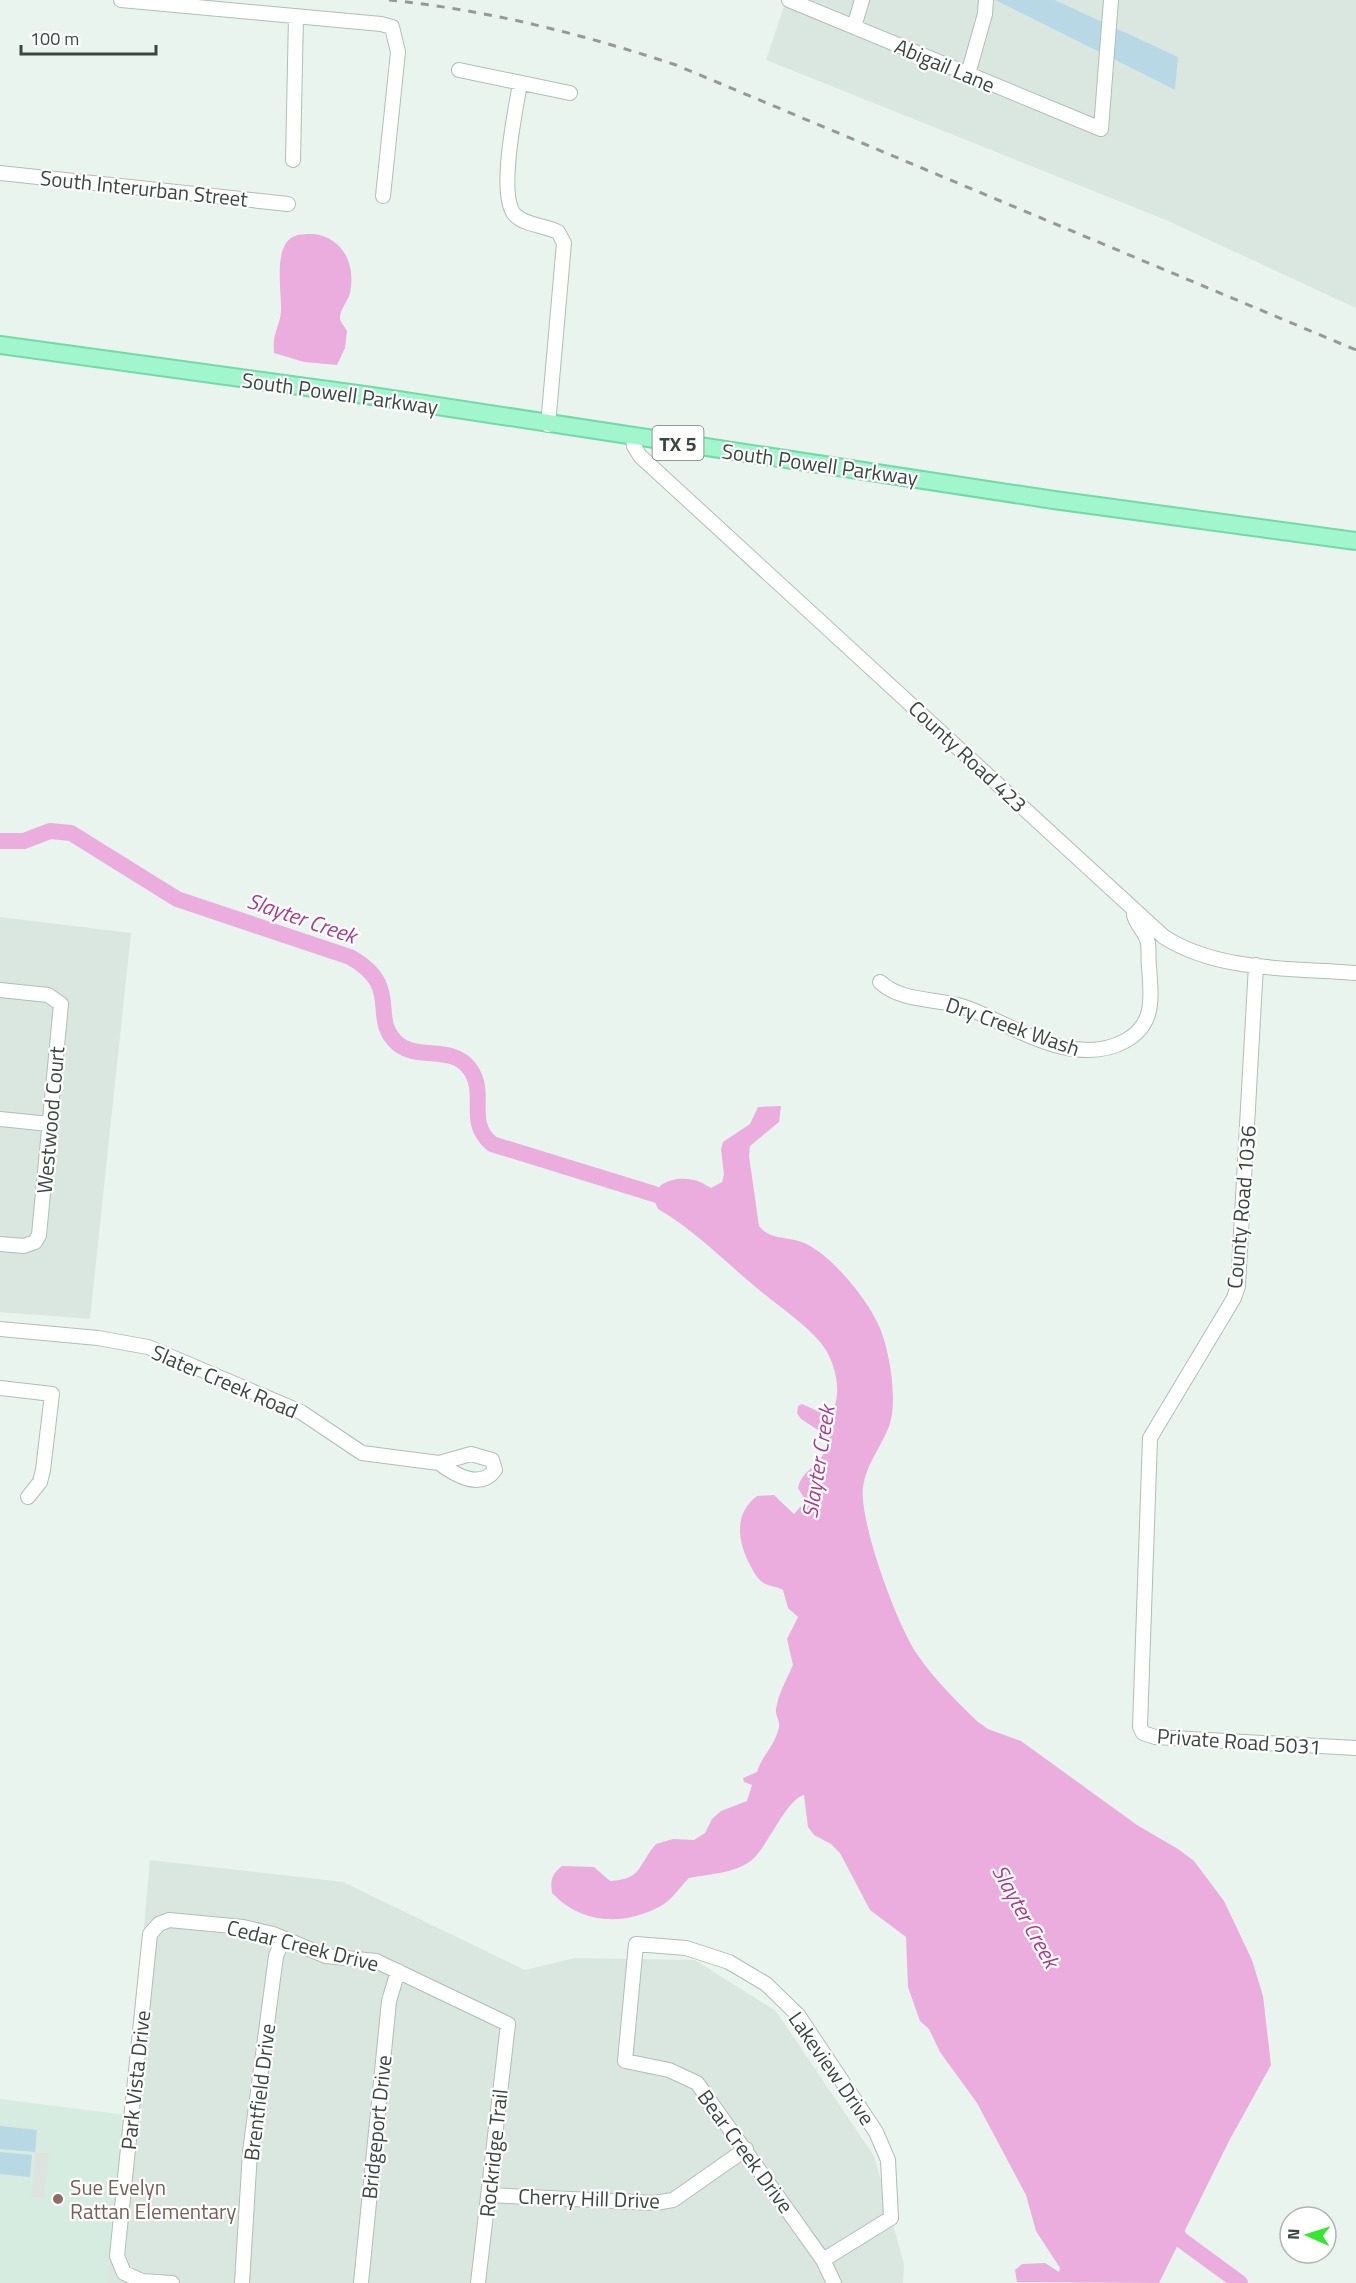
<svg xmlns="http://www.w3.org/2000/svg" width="1356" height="2283" font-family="'Titillium Web',sans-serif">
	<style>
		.residential { fill: #d9e7e0 }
		.education { fill: #d6ece1 }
		.green { fill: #b7d8e4 }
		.parking { fill: #dee3e0 }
		.water { fill: #ebaddd }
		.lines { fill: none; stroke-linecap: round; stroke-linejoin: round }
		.river { stroke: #ebaddd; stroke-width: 16 }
		.minor-casing { stroke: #aebfb5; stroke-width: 16 }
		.major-casing { stroke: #72daa7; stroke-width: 20 }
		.minor { stroke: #fff; stroke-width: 14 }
		.major { stroke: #a1f6ce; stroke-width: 16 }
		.rail { stroke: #989898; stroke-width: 3; stroke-dasharray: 8 8; stroke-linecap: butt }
		.education-dot { fill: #8d6e63; stroke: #fff; stroke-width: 2 }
		.labels { text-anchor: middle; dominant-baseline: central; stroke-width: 4.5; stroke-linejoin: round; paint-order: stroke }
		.shield { fill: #fff; stroke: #747e79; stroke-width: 1.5 }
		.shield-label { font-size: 20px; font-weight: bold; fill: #39473f }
		.street-label { font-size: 21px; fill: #39473f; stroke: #fff }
		.education-label { font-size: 21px; fill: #785e54; stroke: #fff; text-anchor: start }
		.water-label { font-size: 22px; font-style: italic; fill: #ab3b91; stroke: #fff }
	</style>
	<rect width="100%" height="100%" fill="#eaf4ef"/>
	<path class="residential" d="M786 0H995L1175 90 1177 57 1055 0H1356V308L1166 220 766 60Z
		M0 917 131 933 90 1319 0 1312Z
		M150 1860 343 1882 525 1970 575 1958 695 1960 776 2011 874 2156 904 2264 903 2283H106L127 2115Z"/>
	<path class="education" d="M0 2099 127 2115 106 2283H0Z"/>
	<path class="green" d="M995 0H1055L1178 57 1175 90Z
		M0 2126 37 2130 35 2152 0 2149Z
		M0 2152 32 2155 30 2177 0 2174Z"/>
	<path class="parking" d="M36 2153H49L45 2198 31 2197Z"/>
	<path class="water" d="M314 234C343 238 356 264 350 293 348 301 339 311 340 319 341 323 345 327 347 331L345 348 337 365 304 362 274 353C272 332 280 327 281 311 282 293 272 244 295 236 300 234 308 234 314 234Z
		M781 1106 779 1122 750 1146 749 1156 759 1226C771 1241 789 1236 804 1243 831 1254 868 1300 879 1326 890 1351 899 1404 888 1429 880 1448 866 1465 863 1487 859 1522 897 1625 917 1654 934 1679 956 1701 978 1722L988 1729 1021 1741 1137 1825 1178 1849 1194 1861 1224 1901 1252 1960 1263 1996 1271 2065 1229 2141 1159 2283 1017 2282 1015 2270 1022 2264 1045 2263 1059 2272 1060 2268 1036 2231 1026 2195 977 2103 940 2052 929 2029 920 2021 908 1987 906 1937 870 1910 840 1853 831 1844 814 1835 808 1827 804 1795C787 1799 769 1843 755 1857 740 1873 710 1874 689 1878 679 1888 672 1900 659 1907 623 1926 581 1924 552 1893 550 1880 552 1874 562 1866L594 1867 610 1881C643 1879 637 1866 656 1844L673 1839 694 1840 705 1833 712 1819 721 1811 747 1801 752 1785 744 1782 743 1778 757 1772C761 1757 775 1746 779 1727 780 1720 775 1716 776 1709 779 1692 786 1681 793 1665L787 1639 798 1617 788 1608 783 1590C777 1586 766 1586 761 1581 756 1577 753 1570 750 1565 738 1542 733 1514 757 1496L774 1495 794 1514 802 1505 804 1498 798 1488C803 1465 827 1468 827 1436L801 1419 797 1413 798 1406 802 1404 822 1413 834 1408C842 1388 834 1359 821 1343 804 1323 778 1306 758 1289 725 1262 696 1231 658 1209 646 1185 673 1175 694 1180 700 1181 706 1185 711 1188L722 1182 724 1175 721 1149 723 1142 750 1124 758 1107Z"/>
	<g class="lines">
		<path class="river" d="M0 841H24L50 831 71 833 177 899 350 957C404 987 368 1018 398 1044 419 1061 452 1044 470 1069 488 1095 465 1121 492 1144L654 1194 673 1202
			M1170 2220 1180 2239 1240 2283"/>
		<g class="minor-casing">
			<path id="minor" d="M121 0 381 24 392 27 398 52 383 196
				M789 0 1101 129 1111 0
				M854 27 862 0
				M459 70 570 93
				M968 74 985 14 986 0
				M520 83C516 109 497 195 515 215 526 226 545 225 558 232L564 243 548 425
				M293 160 296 16
				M0 173 288 204
				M633 437 634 446 640 456 1164 937C1219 972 1293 968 1356 973
				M1256 965 1238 1286 1234 1298 1150 1438 1140 1727 1143 1733 1155 1737 1356 1748
				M880 982C904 1004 941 997 970 1009 1017 1028 1075 1068 1125 1041 1156 1024 1151 997 1149 966 1148 958 1149 950 1148 943 1146 932 1136 925 1134 915
				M0 990 48 995 61 1004 39 1235 35 1242 24 1246 0 1244
				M0 1119 49 1124
				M0 1329 98 1338 148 1347 301 1412 362 1453 439 1463 471 1454 492 1460 495 1470C480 1490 455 1475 439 1463
				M0 1388 52 1394 43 1470 40 1482 28 1497
				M488 2195 655 2203 673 2200 746 2149
				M823 2260 891 2218 888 2160 876 2132 798 2015 766 1984 729 1962 686 1948 636 1944 625 2061 669 2070 697 2083 823 2260 834 2283
				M172 2283 142 2281 124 2273 117 2256 150 1934 159 1924 169 1920 243 1927 273 1934 326 1956 376 1961 508 2024 478 2283
				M242 2283 250 2152 276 1956 283 1939
				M361 2283 389 2001 398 1971"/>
		</g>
		<g class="major-casing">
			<path id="major" d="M0 345 372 396 1054 500 1356 541"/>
		</g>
		<use href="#minor" class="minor"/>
		<use href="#major" class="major"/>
		<path class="rail" d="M389 0C488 10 582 34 676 65L1356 350"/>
	</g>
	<circle class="education-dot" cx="58" cy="2199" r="6"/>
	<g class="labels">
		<rect class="shield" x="652.5" y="426" width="51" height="34" rx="4.5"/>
		<g class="shield-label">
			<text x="678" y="443">TX 5</text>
		</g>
		<g class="street-label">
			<text transform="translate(945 65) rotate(23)">Abigail Lane</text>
			<text transform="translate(144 188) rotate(6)">South Interurban Street</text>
			<text transform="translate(340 393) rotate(8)">South Powell Parkway</text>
			<text transform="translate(820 464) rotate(8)">South Powell Parkway</text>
			<text transform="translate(968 756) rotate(43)">County Road 423</text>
			<text transform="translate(1013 1026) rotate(19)">Dry Creek Wash</text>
			<text transform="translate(50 1120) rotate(-85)">Westwood Court</text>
			<text transform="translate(1241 1207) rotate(-85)">County Road 1036</text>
			<text transform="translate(225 1381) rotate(23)">Slater Creek Road</text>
			<text transform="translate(1239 1741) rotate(4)">Private Road 5031</text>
			<text transform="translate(303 1945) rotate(14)">Cedar Creek Drive</text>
			<text transform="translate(832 2068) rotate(55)">Lakeview Drive</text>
			<text transform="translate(135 2080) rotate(-84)">Park Vista Drive</text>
			<text transform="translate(259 2092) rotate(-83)">Brentfield Drive</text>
			<text transform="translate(376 2127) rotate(-84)">Bridgeport Drive</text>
			<text transform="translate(746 2151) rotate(54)">Bear Creek Drive</text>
			<text transform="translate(493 2153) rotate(-84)">Rockridge Trail</text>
			<text transform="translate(589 2198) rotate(2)">Cherry Hill Drive</text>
		</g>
		<g class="education-label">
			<text x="70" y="2187">Sue Evelyn<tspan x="70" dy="24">Rattan Elementary</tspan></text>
		</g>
		<g class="water-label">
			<text transform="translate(302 918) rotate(19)">Slayter Creek</text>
			<text transform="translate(818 1462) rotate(-81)">Slayter Creek</text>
			<text transform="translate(1026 1916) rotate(61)">Slayter Creek</text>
		</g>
	</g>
	<g transform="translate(1308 2235) rotate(273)"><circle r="28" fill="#ffffff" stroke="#b0b5b2" stroke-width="1.5"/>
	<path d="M0-4.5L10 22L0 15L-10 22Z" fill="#35e72e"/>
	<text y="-9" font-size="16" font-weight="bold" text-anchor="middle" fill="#39473f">N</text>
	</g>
	<path d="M21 45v9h135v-9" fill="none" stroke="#39473f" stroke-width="3"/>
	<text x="30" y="45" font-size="18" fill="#39473f" stroke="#ffffff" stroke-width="4.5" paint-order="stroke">100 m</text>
</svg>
